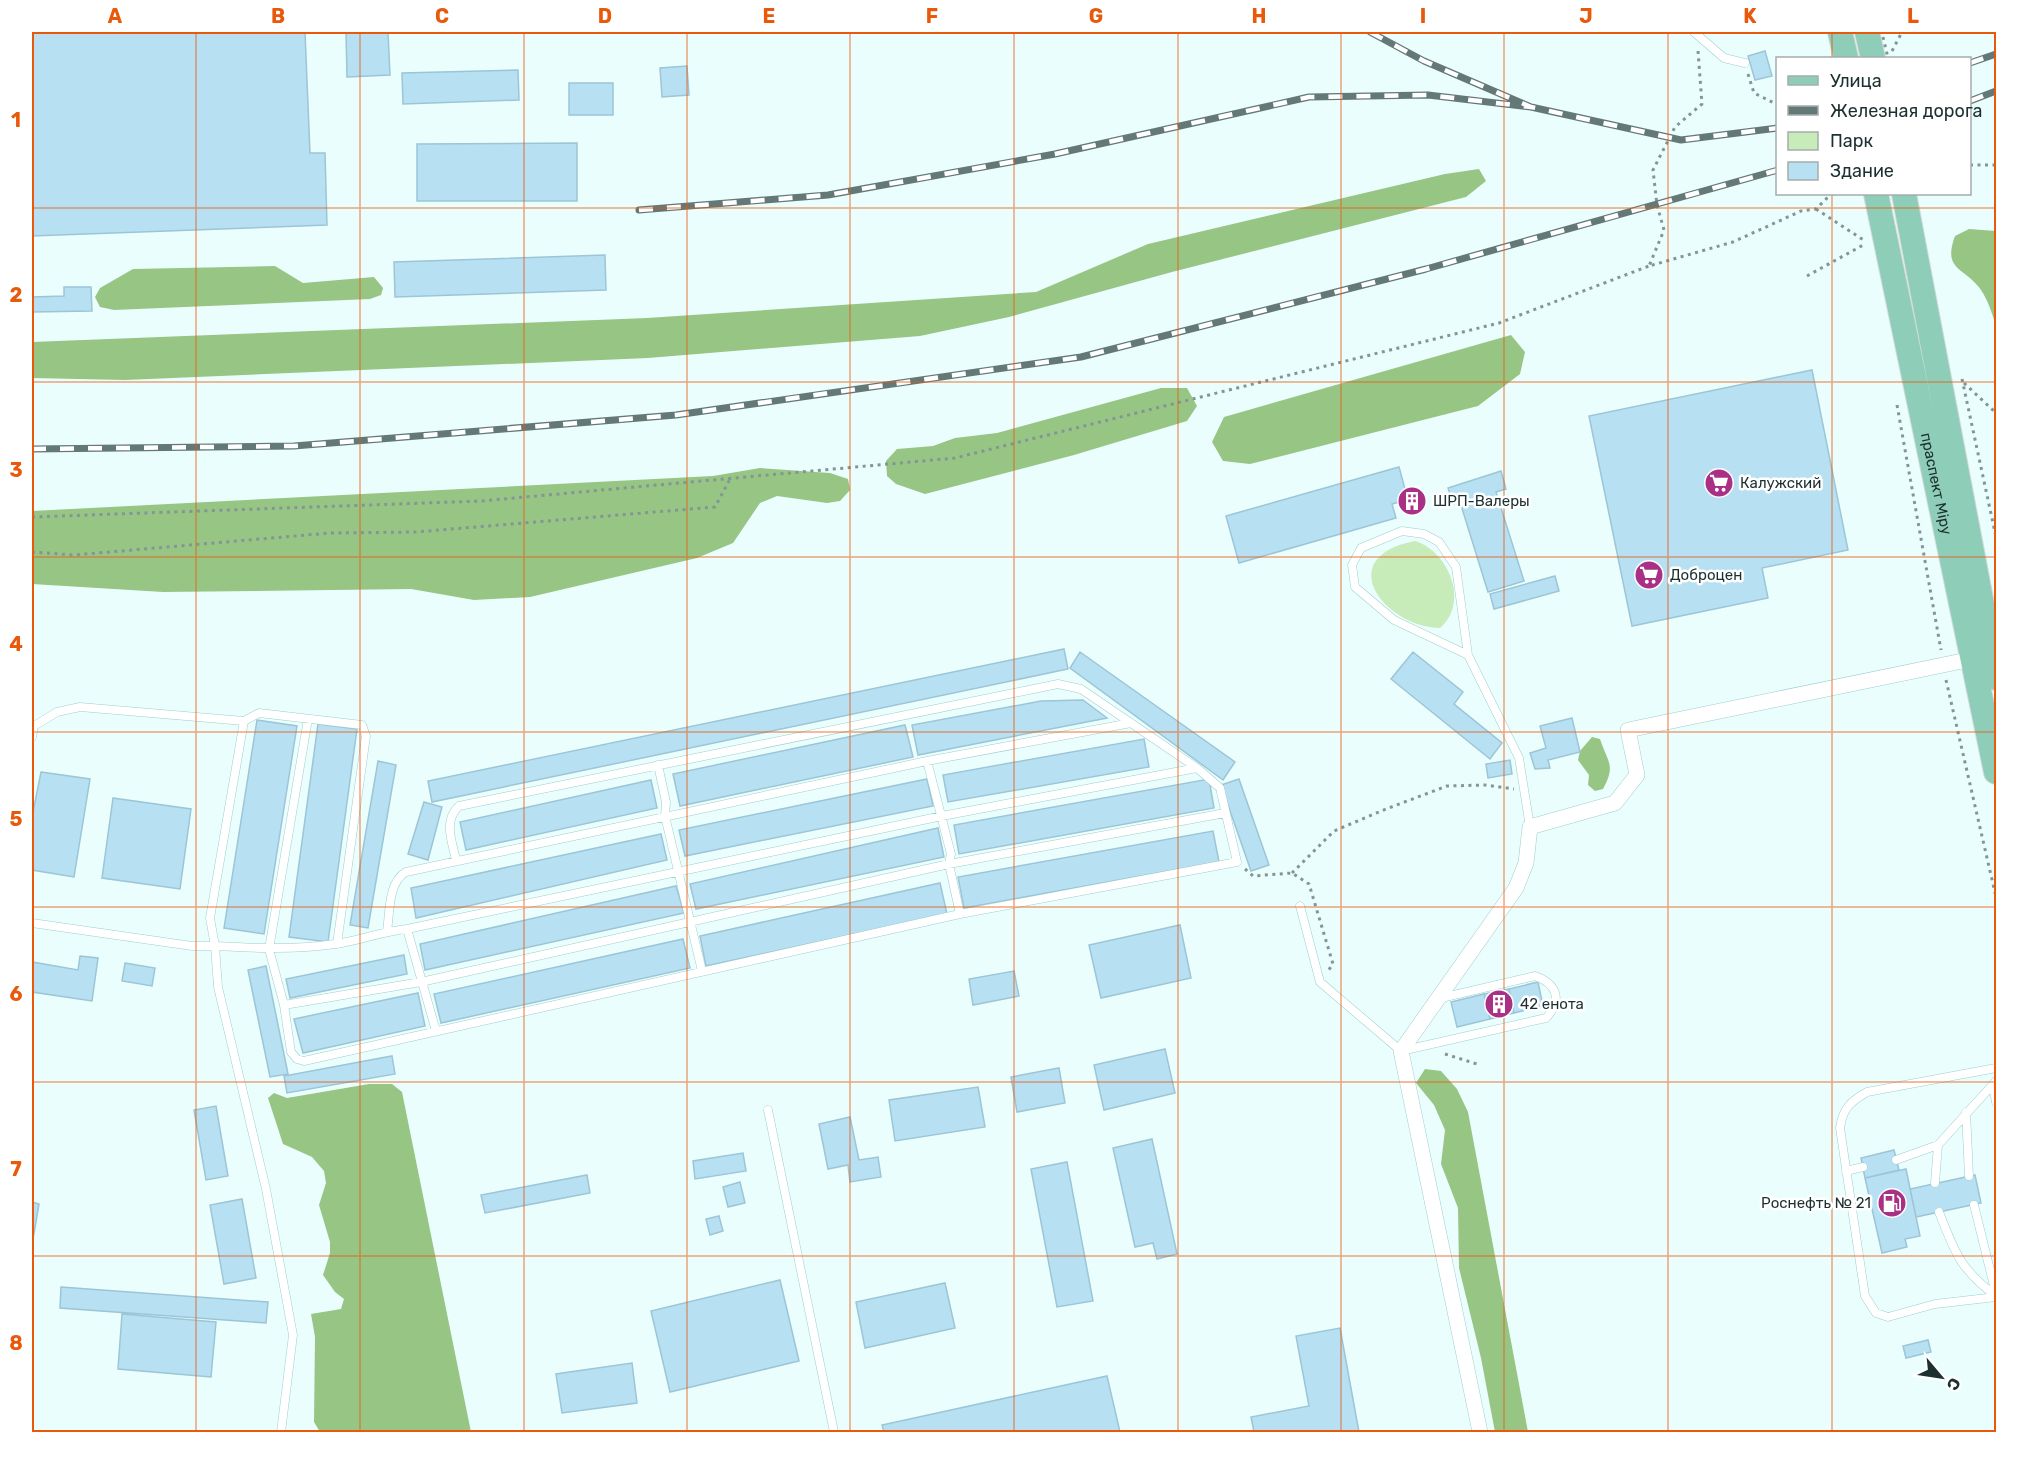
<svg xmlns="http://www.w3.org/2000/svg" width="2028" height="1464" font-family="Rubik,sans-serif">
	<style>
		.green { fill: #c8ebba }
		.forest { fill: #97c584 }
		.building { fill: #b7e1f3; stroke: #9cc5d6; stroke-width: 1.5 }
		.lines { fill: none; stroke-linecap: round; stroke-linejoin: round }
		.lane-casing { stroke: #9ececd; stroke-width: 9 }
		.street-casing { stroke: #9ececd; stroke-width: 16 }
		.primary-casing { stroke: #d6dada; stroke-width: 26 }
		.path { stroke: #839696; stroke-width: 3; stroke-dasharray: 3 4.5; stroke-linecap: butt }
		.lane { stroke: #fff; stroke-width: 8 }
		.street { stroke: #fff; stroke-width: 15 }
		.primary { stroke: #8eceb8; stroke-width: 24 }
		.rail-casing { stroke: #657878; stroke-width: 7 }
		.rail { stroke: #fff; stroke-width: 4.5; stroke-dasharray: 14; stroke-linecap: butt }
		.path-bridge { stroke: #839696; stroke-width: 3; stroke-dasharray: 3 4.5; stroke-linecap: butt }
		.grid { fill: none; stroke: #e8590c; stroke-width: 1.5; stroke-opacity: 0.55 }
		.labels { text-anchor: middle; dominant-baseline: central; stroke-width: 5; stroke-linejoin: round; paint-order: stroke }
		.poi-label { font-size: 15px; fill: #1d3030; stroke: #fff; text-anchor: start }
		.street-label { font-size: 15px; fill: #1d3030; stroke: #fff }
		.neatline { fill: none; stroke: #e8590c; stroke-width: 2 }
		.grid-label { font-size: 20px; text-anchor: middle; font-weight: bold; fill: #e8590c }
	</style>
	<rect width="100%" height="100%" fill="#ebfefe"/>
	<path class="green" d="M1415 541C1448 551 1470 602 1440 628 1384 627 1331 557 1415 541Z"/>
	<path class="forest" d="M1479 169 1486 181 1466 197 1172 272 1009 317 920 336 648 358 125 380 32 378V342L647 318 1036 292 1148 244 1445 174Z
		M1969 229 1996 231V325C1992 314 1988 300 1981 290 1965 267 1942 271 1955 236Z
		M275 266 303 283 374 277 383 288 381 295 370 299 114 310 100 307 95 297 100 288 133 269Z
		M1511 335 1525 352 1520 374 1478 406 1250 464 1223 461 1212 442 1224 417Z
		M1161 388H1187L1197 406 1187 421 1074 455 925 494 896 484 887 476 886 461 897 449 933 446 955 438 997 433Z
		M760 468 830 473 848 479 850 490 840 501 827 503 777 496 760 503 733 543 697 558 530 597 474 600 411 589 163 592 32 584V511L713 476Z
		M1592 737 1600 739C1608 763 1616 765 1603 789L1595 791 1588 785 1589 775 1578 760 1580 751Z
		M1425 1069 1441 1071 1457 1089 1468 1112 1528 1432H1495L1481 1358 1459 1268 1458 1208 1441 1164 1445 1130 1434 1105 1416 1083Z
		M369 1084H392L402 1092 471 1432H320L314 1422 315 1337 311 1314 341 1309 344 1299 335 1292 323 1275 330 1253V1242L319 1205 326 1183 324 1171 312 1157 283 1144 268 1098 274 1093 287 1098Z"/>
	<path class="building" d="M32 32H305L310 153H325L327 225 32 236Z
		M346 32H388L390 75 347 77Z
		M1765 51 1772 76 1755 80 1748 56Z
		M687 66 689 95 662 97 660 68Z
		M518 70 519 100 403 104 402 73Z
		M569 83H613V115H569Z
		M577 143V201H417V144Z
		M605 255 606 290 395 297 394 262Z
		M64 287H91L92 311 32 312V297L64 296Z
		M1812 370 1848 550 1762 568 1768 598 1632 626 1589 416Z
		M1399 467 1408 500 1392 504 1396 518 1239 563 1226 516Z
		M1501 471 1506 489 1496 492 1524 581 1488 592 1460 502 1453 504 1448 488Z
		M1555 576 1559 591 1494 609 1490 594Z
		M1064 649 1068 669 432 802 428 781Z
		M1080 652 1235 762 1223 780 1070 668Z
		M1413 652 1463 692 1454 704 1502 743 1490 759 1391 679Z
		M1083 700 1107 718 918 755 912 725 1041 701Z
		M1572 718 1580 752 1548 760 1550 768 1535 769 1530 753 1546 748 1540 726Z
		M257 720 297 726 264 934 224 928Z
		M318 724 357 729 328 942 289 937Z
		M905 725 913 757 680 806 673 774Z
		M1144 739 1149 767 948 802 943 775Z
		M1510 760 1512 774 1488 778 1486 764Z
		M378 761 396 765 368 928 350 925Z
		M41 772 90 779 74 877 32 870V817Z
		M927 779 933 806 685 856 679 830Z
		M1209 779 1214 808 959 854 954 825Z
		M1239 779 1269 865 1251 871 1221 785Z
		M651 780 657 808 466 850 460 822Z
		M113 798 191 809 180 889 102 878Z
		M424 802 442 807 428 860 408 854Z
		M938 828 944 857 696 909 690 884Z
		M1213 831 1219 862 964 908 958 877Z
		M661 834 667 860 416 918 411 888Z
		M940 883 947 914 706 966 700 936Z
		M676 886 684 913 425 970 420 944Z
		M1180 925 1191 978 1101 998 1089 945Z
		M683 939 690 968 441 1023 434 994Z
		M404 955 407 974 290 998 286 979Z
		M80 956 98 958 92 1001 32 992V962L78 970Z
		M125 963 155 968 152 986 122 981Z
		M266 966 288 1074 270 1077 248 970Z
		M1014 971 1019 996 973 1005 969 979Z
		M1538 982 1543 1006 1514 1013 1509 989Z
		M1509 989 1514 1013 1490 1019 1484 994Z
		M418 993 425 1026 303 1053 294 1019Z
		M1484 994 1490 1019 1457 1027 1451 1002Z
		M1165 1049 1175 1093 1104 1110 1094 1065Z
		M392 1056 395 1074 287 1093 284 1076Z
		M1059 1068 1065 1103 1017 1112 1011 1077Z
		M978 1087 985 1127 895 1141 889 1100Z
		M216 1106 228 1176 206 1180 194 1110Z
		M850 1117 859 1160 878 1157 881 1177 850 1182 848 1165 828 1169 819 1124Z
		M1152 1139 1177 1254 1157 1259 1153 1243 1135 1247 1113 1148Z
		M1894 1150 1899 1170 1865 1178 1861 1158Z
		M743 1153 746 1171 695 1179 693 1161Z
		M1067 1162 1093 1301 1057 1307 1031 1169Z
		M1906 1169 1920 1236 1905 1239 1907 1247 1882 1253 1865 1178Z
		M587 1175 590 1193 485 1213 481 1195Z
		M1975 1175 1981 1203 1916 1217 1910 1189Z
		M740 1182 745 1203 728 1207 723 1187Z
		M242 1199 256 1278 224 1284 210 1205Z
		M32 1202 39 1204 32 1245Z
		M719 1216 723 1231 710 1235 706 1219Z
		M780 1280 799 1361 670 1392 651 1311Z
		M945 1283 955 1328 865 1348 856 1302Z
		M61 1287 268 1302 266 1323 60 1308Z
		M122 1314 216 1322 211 1377 118 1369Z
		M1340 1328 1359 1432H1254L1251 1417 1309 1406 1296 1336Z
		M1928 1340 1931 1352 1906 1358 1903 1346Z
		M632 1363 637 1403 562 1413 556 1374Z
		M1107 1376 1120 1432H884L882 1425Z"/>
	<g class="lines">
		<g class="lane-casing">
			<path id="lane" d="M1694 32 1724 58 1745 63
				M1468 655 1394 620 1355 587 1352 565 1361 548 1402 531 1424 534 1439 542 1456 567 1468 655 1519 758 1530 827
				M244 721 259 713 362 725 366 736 337 944
				M32 737 34 726 57 712 80 707 244 721 210 918 215 946C255 948 295 950 335 944 360 941 382 931 407 929L942 816 1197 768 1220 788 1237 862 960 914 304 1061 297 1059 291 1052 284 1005 269 949 308 719
				M927 761 951 854 949 864 960 914
				M658 765 666 802 665 816 702 971
				M456 860C452 841 443 821 459 806L1058 684 1081 689 1197 768
				M1300 906 1320 982 1401 1051 1546 1018C1563 1000 1557 984 1535 976L1441 998
				M32 923 192 946H215L218 987 266 1189 293 1335 281 1432
				M407 929 436 1031
				M387 931C390 912 388 882 406 872L927 761 1131 723
				M284 1005 421 982 949 864 1225 813
				M1996 1068 1867 1092C1850 1102 1843 1108 1840 1128L1865 1296 1876 1313 1888 1317 1935 1304 1996 1297
				M1993 1085 1996 1102
				M768 1110 834 1432
				M1966 1112 1969 1176
				M1896 1160 1938 1145
				M1846 1171 1863 1167
				M1935 1183 1938 1145 1996 1081
				M1974 1205 1996 1294
				M1939 1212C1955 1253 1960 1269 1996 1296"/>
		</g>
		<g class="street-casing">
			<path id="street" d="M1480 1432 1401 1051 1516 888 1526 863 1530 827 1615 803 1637 775 1628 730 1972 659"/>
		</g>
		<g class="primary-casing">
			<g id="primary">
				<path d="M1840 32 1846 58"/>
				<path d="M1867 32 1873 58"/>
				<path id="s1" d="M1876 194 1996 772"/>
				<path d="M1904 194 1996 678"/>
			</g>
		</g>
		<path class="path" d="M1698 51 1702 104 1675 127 1653 170 1657 205 1664 230 1649 266 1733 242 1801 211 1816 209 1831 194
			M1892 51 1902 32
			M1748 74 1754 93 1778 105
			M1970 165H1996
			M1816 209 1865 241
			M1807 276 1865 244
			M1962 379 1996 537
			M1964 383 1996 413
			M1897 405 1941 650
			M32 517 481 501 955 458 1499 323 1649 266
			M32 552 74 555 330 533 415 532 715 507 730 479
			M1946 680 1996 897
			M1245 869 1253 876 1292 873 1309 884 1333 964 1328 971
			M1292 873 1334 831 1386 809 1447 786 1485 785 1514 789
			M1445 1054 1480 1065"/>
		<use href="#lane" class="lane"/>
		<use href="#street" class="street"/>
		<use href="#primary" class="primary"/>
		<g class="rail-casing">
			<path id="rail" d="M1370 32 1424 61 1531 107 1681 140 1778 128
				M1970 63 1996 54
				M1970 101 1996 91
				M639 210 828 195 1055 154 1309 97 1428 95 1531 107
				M32 449 294 446 676 415 1081 357 1426 269 1778 170"/>
		</g>
		<use href="#rail" class="rail"/>
		<path class="path-bridge" d="M1883 37 1888 58"/>
	</g>
	<path class="grid" d="M196 32V1432M360 32V1432M524 32V1432M687 32V1432M850 32V1432M1014 32V1432M1178 32V1432M1341 32V1432M1504 32V1432M1668 32V1432M1832 32V58M1832 194V1432M32 208H1996M32 382H1996M32 557H1996M32 732H1996M32 907H1996M32 1082H1996M32 1256H1996"/>
	<defs>
		<g id="supermarket-disc" transform="scale(1.5)"><circle r="9.5" fill="#a93085" stroke="#fff"/><path d="M-6-5.5h2.5l.6 2H6L4.5 2H-2.5L-4.4-4H-6ZM-1.5 3.2a1.3 1.3 0 1 0 .1 0ZM3 3.2a1.3 1.3 0 1 0 .1 0Z" fill="#fff"/></g>
		<g id="building-disc" transform="scale(1.5)"><circle r="9.5" fill="#a93085" stroke="#fff"/><path d="M-4-6H4V6H1V3H-1V6H-4ZM-2.5-4.3h1.7v1.8h-1.7ZM.8-4.3h1.7v1.8H.8ZM-2.5-1h1.7V.8h-1.7ZM.8-1h1.7V.8H.8Z" fill="#fff"/></g>
		<g id="fuel-disc" transform="scale(1.5)"><circle r="9.5" fill="#a93085" stroke="#fff"/><path d="M-5.5-6h7V0h2V4h1.3V-2.5L3-4.5l.8-.8L6-3V5H2.5V1h-1V6h-7ZM-4.2-4.7v3.2H.2V-4.7Z" fill="#fff"/></g>
	</defs>
	<g fill-rule="evenodd">
		<use href="#supermarket-disc" x="1719" y="483"/>
		<use href="#building-disc" x="1412" y="501"/>
		<use href="#supermarket-disc" x="1649" y="575"/>
		<use href="#building-disc" x="1499" y="1004"/>
		<use href="#fuel-disc" x="1892" y="1203"/>
	</g>
	<g class="labels">
		<g class="poi-label">
			<text x="1740" y="483">Калужский</text>
			<text x="1433" y="501">ШРП-Валеры</text>
			<text x="1670" y="575">Доброцен</text>
			<text x="1520" y="1004">42 енота</text>
			<text x="1871" y="1203" text-anchor="end">Роснефть № 21</text>
		</g>
		<g class="street-label">
			<text stroke="none"><textPath href="#s1" startOffset="296">праспект Міру</textPath></text>
		</g>
	</g>
	<rect width="2028" height="1464" fill="none" stroke="#ffffff" stroke-width="66"/>
	<rect x="1776" y="57" width="195" height="138" fill="#ffffff" stroke="#a5acac" stroke-width="1.5"/>
	<rect x="1788" y="76" width="30" height="9" fill="#8eceb8" stroke="#a5acac" stroke-width="1.5"/>
	<text x="1830" y="87" font-size="18" fill="#1d3030">Улица</text>
	<rect x="1788" y="106" width="30" height="9" fill="#657878" stroke="#a5acac" stroke-width="1.5"/>
	<text x="1830" y="117" font-size="18" fill="#1d3030">Железная дорога</text>
	<rect x="1788" y="132" width="30" height="18" fill="#c8ebba" stroke="#a5acac" stroke-width="1.5"/>
	<text x="1830" y="147" font-size="18" fill="#1d3030">Парк</text>
	<rect x="1788" y="162" width="30" height="18" fill="#b7e1f3" stroke="#a5acac" stroke-width="1.5"/>
	<text x="1830" y="177" font-size="18" fill="#1d3030">Здание</text>
	<g transform="translate(1941 1377) rotate(119)" stroke="#ffffff" stroke-width="4.5" paint-order="stroke">
	<path d="M0-4.5L10 22L0 15L-10 22Z" fill="#1d3030"/>
	<text y="-9" font-size="16" font-weight="bold" text-anchor="middle" fill="#1d3030">С</text>
	</g>
	<rect x="33" y="33" width="1962" height="1398" class="neatline"/>
	<g class="grid-label">
		<text x="115" y="23">A</text>
		<text x="278" y="23">B</text>
		<text x="442" y="23">C</text>
		<text x="605" y="23">D</text>
		<text x="769" y="23">E</text>
		<text x="932" y="23">F</text>
		<text x="1096" y="23">G</text>
		<text x="1259" y="23">H</text>
		<text x="1423" y="23">I</text>
		<text x="1586" y="23">J</text>
		<text x="1750" y="23">K</text>
		<text x="1913" y="23">L</text>
		<text x="16" y="127">1</text>
		<text x="16" y="302">2</text>
		<text x="16" y="477">3</text>
		<text x="16" y="651">4</text>
		<text x="16" y="826">5</text>
		<text x="16" y="1001">6</text>
		<text x="16" y="1176">7</text>
		<text x="16" y="1350">8</text>
	</g>
</svg>
